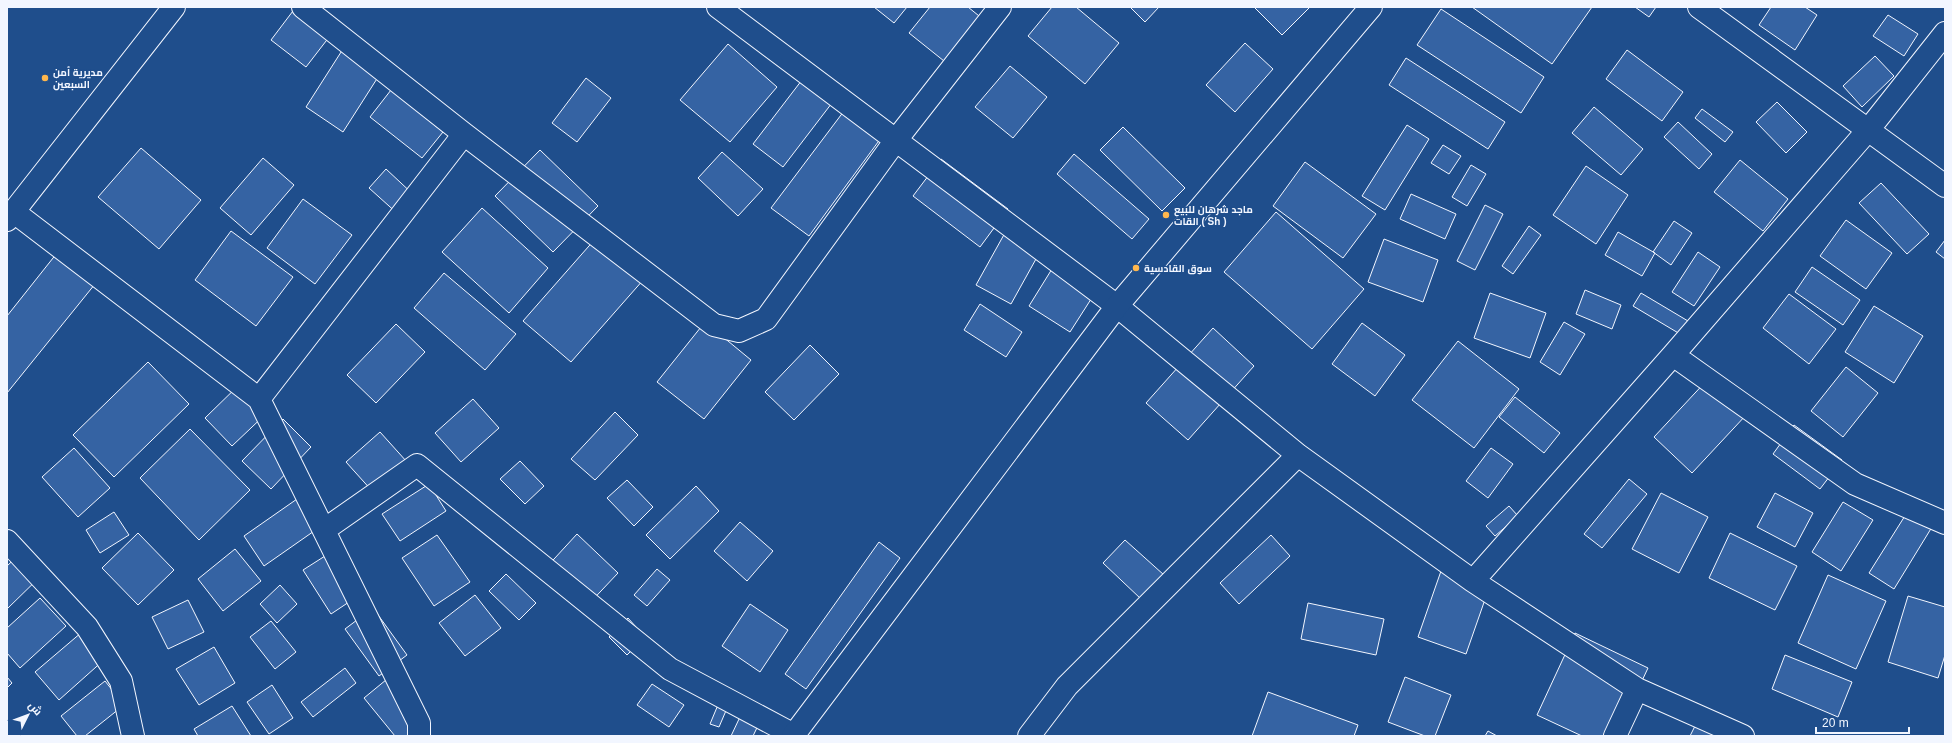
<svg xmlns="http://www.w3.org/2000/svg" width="1952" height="743" font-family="Arial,Cairo,sans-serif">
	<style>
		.building { fill: #3563a3; stroke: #f2f6ff }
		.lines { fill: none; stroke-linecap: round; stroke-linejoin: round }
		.street-casing { stroke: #f2f6ff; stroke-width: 24 }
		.secondary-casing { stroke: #f2f6ff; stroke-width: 24 }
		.street { stroke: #1f4e8c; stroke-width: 22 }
		.secondary { stroke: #1f4e8c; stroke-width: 22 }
		.poi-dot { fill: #ffb74d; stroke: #1f4e8c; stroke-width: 1.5 }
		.labels { text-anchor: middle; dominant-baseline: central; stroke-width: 3; stroke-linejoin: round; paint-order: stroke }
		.poi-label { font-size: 10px; font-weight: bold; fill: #f2f6ff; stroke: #1f4e8c; text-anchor: start }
	</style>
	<rect width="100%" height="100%" fill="#1f4e8c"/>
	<path class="building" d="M296 7 333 32 306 67 271 40Z
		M874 7H907L894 23Z
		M930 7H968L984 20 949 65 909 33Z
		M1052 7H1076L1119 43 1085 84 1028 36Z
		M1130 7H1159L1145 22Z
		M1254 7H1310L1282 35Z
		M1472 7H1592L1552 64Z
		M1635 7H1656L1649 17Z
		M1771 7H1805L1817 15 1795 50 1759 25Z
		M1441 9 1544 77 1521 113 1417 45Z
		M1888 15 1918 34 1904 56 1873 36Z
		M350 38 387 63 343 132 306 107Z
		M1245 43 1273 69 1235 112 1206 85Z
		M728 44 777 87 730 142 680 100Z
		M1627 50 1683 92 1662 121 1606 79Z
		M1875 56 1894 76 1862 107 1843 86Z
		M1406 58 1505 122 1488 149 1389 85Z
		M1010 66 1047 97 1013 138 975 107Z
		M805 76 835 99 783 167 753 144Z
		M586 78 611 98 577 142 552 123Z
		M391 90 443 132 422 158 370 117Z
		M1777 102 1807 132 1786 153 1756 122Z
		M1594 107 1643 149 1621 175 1572 133Z
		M1702 109 1733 132 1725 142 1695 118Z
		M844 111 881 138 809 236 771 208Z
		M1678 122 1712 154 1699 169 1664 137Z
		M1407 125 1429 139 1385 210 1362 196Z
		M1123 127 1185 188 1162 211 1100 150Z
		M1443 145 1461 156 1449 174 1431 163Z
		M141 148 201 200 159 249 98 197Z
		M540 150 598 206 553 252 495 196Z
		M722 152 763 189 738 216 698 178Z
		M1074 154 1149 219 1132 239 1057 174Z
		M263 158 294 185 251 235 220 208Z
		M941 159 1008 209 980 247 913 196Z
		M1740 160 1788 199 1763 231 1714 192Z
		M1305 162 1376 214 1343 258 1273 206Z
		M1471 165 1486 174 1467 206 1452 197Z
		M1586 166 1628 195 1596 244 1553 215Z
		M386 169 416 197 399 215 369 188Z
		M1881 183 1929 234 1907 254 1859 203Z
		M1411 194 1456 214 1445 239 1400 219Z
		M303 199 352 235 315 284 267 248Z
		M1485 205 1503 214 1475 270 1457 261Z
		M482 208 548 268 509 313 442 252Z
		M1276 212 1364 289 1312 349 1224 272Z
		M1846 220 1892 253 1866 289 1820 256Z
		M1674 221 1692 233 1671 265 1653 252Z
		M1011 222 1046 241 1011 304 976 285Z
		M1529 226 1541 235 1513 274 1502 266Z
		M231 231 293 277 256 326 195 280Z
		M1618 232 1655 253 1642 276 1605 255Z
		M596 238 644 279 571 362 523 321Z
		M1384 239 1438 260 1423 302 1368 282Z
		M1945 240V259L1936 252Z
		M1698 252 1720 267 1694 306 1672 292Z
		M57 253 95 284 7 393V316Z
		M1060 256 1102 282 1070 332 1029 306Z
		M1812 267 1860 300 1843 325 1795 292Z
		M444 273 516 334 485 370 414 308Z
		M1585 290 1621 305 1612 329 1576 314Z
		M1490 293 1546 313 1530 358 1474 338Z
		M1641 293 1688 321 1680 334 1633 306Z
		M1789 294 1836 329 1809 364 1763 328Z
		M980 304 1022 332 1006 357 964 330Z
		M1874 306 1923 336 1894 383 1845 352Z
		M705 322 751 360 704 419 657 382Z
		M1564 322 1585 334 1560 375 1540 362Z
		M1362 323 1405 355 1375 396 1332 364Z
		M396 324 425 352 376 403 347 375Z
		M1213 328 1254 366 1188 440 1146 403Z
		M1458 341 1519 389 1474 448 1412 400Z
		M810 345 839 374 794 420 765 392Z
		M148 362 189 404 114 477 73 435Z
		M1846 367 1878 393 1843 437 1811 411Z
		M1709 378 1747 414 1692 473 1654 437Z
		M244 380 271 409 232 446 205 418Z
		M1515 397 1560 433 1544 453 1499 417Z
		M473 399 499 428 461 462 435 433Z
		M615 412 638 435 595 480 571 459Z
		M283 419 311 447 271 489 242 461Z
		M1794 425 1842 460 1820 489 1773 454Z
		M190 429 250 490 199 540 140 478Z
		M380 432 407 462 373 492 346 462Z
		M74 448 110 488 78 517 42 477Z
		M1491 448 1513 464 1488 498 1466 481Z
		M520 461 544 486 525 504 500 479Z
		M1629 479 1647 494 1602 548 1584 534Z
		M627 480 653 507 634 526 607 498Z
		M429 484 446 511 400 541 382 514Z
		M696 486 719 511 670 559 646 535Z
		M1661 493 1708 517 1679 573 1632 549Z
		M1775 493 1813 513 1795 547 1757 527Z
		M297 499 317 529 264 566 244 536Z
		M1843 502 1873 520 1841 571 1812 552Z
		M1509 506 1518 516 1495 536 1486 526Z
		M1908 511 1932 527 1894 589 1869 573Z
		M114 512 129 535 100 553 86 530Z
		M740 522 773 551 747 581 714 551Z
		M138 533 174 570 138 605 102 568Z
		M1730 533 1797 566 1775 610 1709 578Z
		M577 534 618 573 584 609 543 571Z
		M437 535 470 582 434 606 402 558Z
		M1271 535 1290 556 1239 604 1220 583Z
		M1125 540 1164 575 1141 599 1103 563Z
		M879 542 900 558 806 689 785 674Z
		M27 547 48 569 7 609V566Z
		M235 549 261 581 223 611 198 579Z
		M336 549 364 592 331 614 303 570Z
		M657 569 670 580 647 606 634 595Z
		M1441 571 1489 588 1466 654 1418 637Z
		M506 574 536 603 519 620 489 591Z
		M1828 575 1886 601 1856 669 1798 643Z
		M280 585 297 604 277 623 260 604Z
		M475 595 501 628 465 656 439 623Z
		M1908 596 1945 607V655L1938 678 1888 662Z
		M40 598 66 626 20 668 7 653V628Z
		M188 600 204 632 168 649 152 617Z
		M1308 603 1384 619 1376 655 1301 639Z
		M750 604 788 630 760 672 722 646Z
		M373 608 407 655 379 676 345 629Z
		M628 618 645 637 627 655 609 637Z
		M271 621 296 652 275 669 250 637Z
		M82 632 105 659 59 700 35 672Z
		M1575 633 1648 668 1616 736H1582L1537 715Z
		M214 647 235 683 199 705 176 669Z
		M1785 655 1852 682 1838 717 1772 689Z
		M345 668 356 683 313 717 301 702Z
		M392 675 428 719 407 736H395L364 698Z
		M7 677 12 683 7 688Z
		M1405 677 1451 695 1435 736H1425L1388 722Z
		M105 681 124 705 85 736H77L61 716Z
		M652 684 684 705 669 727 637 705Z
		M272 685 293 718 269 734 247 702Z
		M725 688 734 692 719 727 710 724Z
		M1268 692 1358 725 1354 736H1252Z
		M748 700 766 709 753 736H731Z
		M232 706 251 736H198L194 729Z
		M1695 726 1717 736H1690Z
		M1488 731 1497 736H1485Z"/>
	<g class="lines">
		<g class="street-casing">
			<path id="street" d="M303 7 464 134 714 325 739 331 766 319 896 140 1000 7
				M718 7 1117 306 1298 455 1473 581 1637 689 1743 736
				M1699 7 1945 186
				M14 212 259 399 419 723V736
				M7 220 174 7
				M1673 355 1855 484 1945 523
				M259 399 464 134
				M324 530 417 465 670 669 794 735
				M7 541 87 627 121 681 133 736
				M1473 581 1673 355 1869 129 1945 33
				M1029 736 1067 686 1298 455
				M1615 736 1637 689"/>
		</g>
		<g class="secondary-casing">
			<path id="secondary" d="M793 736 1117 306 1371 7"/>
		</g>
		<use href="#street" class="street"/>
		<use href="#secondary" class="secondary"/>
	</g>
	<g class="poi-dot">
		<circle cx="45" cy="78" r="4"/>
		<circle cx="1166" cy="215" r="4"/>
		<circle cx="1136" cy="268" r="4"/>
	</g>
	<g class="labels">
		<g class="poi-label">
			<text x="53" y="72">مديرية أمن<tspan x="53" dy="12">السبعين</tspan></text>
			<text x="1174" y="209">ماجد شرهان للبيع<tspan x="1174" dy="12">القات ( Sh )</tspan></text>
			<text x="1144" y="268">سوق القادسية</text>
		</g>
	</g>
	<rect width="1952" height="743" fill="none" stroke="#f2f6ff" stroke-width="16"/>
	<g transform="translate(28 715) rotate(48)" stroke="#1f4e8c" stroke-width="3" paint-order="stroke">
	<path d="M0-3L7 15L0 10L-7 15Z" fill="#f2f6ff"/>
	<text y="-6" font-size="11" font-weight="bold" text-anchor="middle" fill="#f2f6ff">ش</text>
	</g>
	<path d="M1816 727v6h93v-6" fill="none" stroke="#f2f6ff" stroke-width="2"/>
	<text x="1822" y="727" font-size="12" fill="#f2f6ff" stroke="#1f4e8c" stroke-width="3" paint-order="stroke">20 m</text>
</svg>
